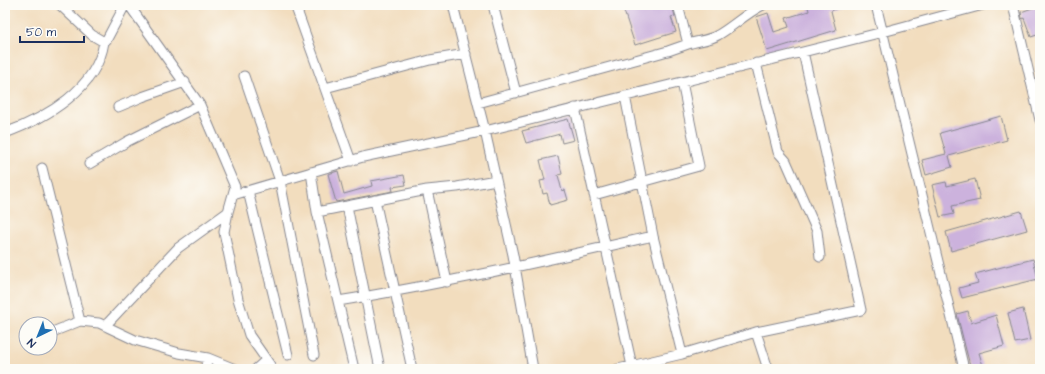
<svg xmlns="http://www.w3.org/2000/svg" width="1045" height="374" font-family="'Architects Daughter',sans-serif">
	<style>
		.building { fill: #ccb2dd }
		.lines { fill: none; stroke-linecap: round; stroke-linejoin: round }
		.minor-casing { stroke: #86868e; stroke-width: 11 }
		.minor { stroke: #fff; stroke-width: 9 }
	</style>
	<rect width="100%" height="100%" fill="#fdfcf7"/>
	<filter id="ink" filterUnits="userSpaceOnUse"><feTurbulence type="fractalNoise" baseFrequency=".025" numOctaves="2"/><feDisplacementMap in="SourceGraphic" scale="8" xChannelSelector="R" yChannelSelector="G"/><feConvolveMatrix kernelMatrix="1 2 1 2 8 2 1 2 1" color-interpolation-filters="sRGB"/></filter>
	<filter id="wash" filterUnits="userSpaceOnUse"><feTurbulence type="fractalNoise" baseFrequency=".012" numOctaves="4" result="noise"/><feDisplacementMap in="SourceGraphic" scale="16" xChannelSelector="R" yChannelSelector="G"/><feGaussianBlur stdDeviation="0.9" result="paint"/><feColorMatrix in="noise" values="0 0 0 0 0 0 0 0 0 0 0 0 0 0 0 0 0 1.4 0 .05"/><feComposite in="paint" operator="in"/></filter>
	<g filter="url(#wash)">
		<rect width="100%" height="100%" fill="#f2ddbe"/>
		<g id="blocks">
			<path class="building" d="M622 5H672L675 16 671 17 676 32 635 45Z
				M814 5H844L831 11 836 30 767 51 756 17 768 13 774 32 789 27 786 18 809 11 808 7Z
				M1038 6 1040 12V34L1031 37 1024 18 1022 19 1021 12Z
				M1001 116 1007 140 949 156 952 167 926 175 922 160 946 154 940 133Z
				M568 119 574 140 562 143 560 134 526 143 522 131Z
				M558 156 562 174 558 175 562 191 565 190 568 200 550 205 547 193 543 194 540 181 545 180 540 160Z
				M338 171 344 194 372 186 371 181 404 175 406 185 392 187 393 191 336 202 328 174Z
				M975 179 980 200 952 206 954 214 940 217 932 185 946 182 947 186Z
				M1021 211 1027 230 951 251 946 232Z
				M1033 259 1038 279 962 298 959 288 978 283 975 274Z
				M1023 309 1030 340 1015 343 1008 313Z
				M968 311 971 323 996 315 1004 346 979 353 984 369H971L965 346 957 314Z"/>
		</g>
	</g>
	<g filter="url(#ink)">
		<use href="#blocks" fill-opacity="0" stroke="#86868e" stroke-width="1"/>
		<g class="lines">
			<g class="minor-casing">
				<path id="minor" d="M60 5 92 35 104 42 107 39 125 5
					M129 5 200 105 235 187 228 212 224 232 238 299 249 335 270 365
					M295 5 351 161
					M453 5 485 131 513 255 533 369
					M493 5 516 93
					M876 5 964 369
					M1013 5 1040 120
					M688 44C698 41 710 40 718 35 734 26 746 13 763 5
					M756 63 778 152 786 161 817 231 820 257
					M244 76 280 181 314 355
					M325 88 430 60 466 54
					M625 96 653 236
					M478 103 668 51 688 44 678 5
					M118 107 142 97 185 82
					M575 108 632 366
					M5 133C46 118 97 89 104 42
					M89 164 128 141 200 105
					M42 168 80 321
					M311 172 317 212 427 190 447 282
					M427 190 457 187 496 180
					M248 191 288 355
					M233 195 363 157 485 131 883 32 983 5
					M594 195 699 166 682 82
					M375 200 412 369
					M347 206 380 369
					M317 212 354 369
					M338 301C444 284 548 260 653 236L682 354 618 369
					M105 326 178 248 228 212
					M756 332 861 310 803 52
					M50 333 80 321 99 323 135 340 179 353 208 358 235 369
					M682 354 756 332 768 369
					M205 369 208 358
					M256 369 266 360"/>
			</g>
			<use href="#minor" class="minor"/>
		</g>
	</g>
	<rect width="1045" height="374" fill="none" stroke="#fdfcf7" stroke-width="20"/>
	<g transform="translate(38 336) rotate(223)"><circle r="19" fill="#fdfcf7" stroke="#a3aaba"/>
	<path d="M0-3L7 15L0 10L-7 15Z" fill="#1f6fb2"/>
	<text y="-6" font-size="11" font-weight="bold" text-anchor="middle" fill="#1b2f5e">N</text>
	</g>
	<path d="M20 36v6h64v-6" fill="none" stroke="#1b2f5e" stroke-width="2"/>
	<text x="26" y="36" font-size="12" fill="#1b2f5e" stroke="#fdfcf7" stroke-width="3" paint-order="stroke">50 m</text>
</svg>
